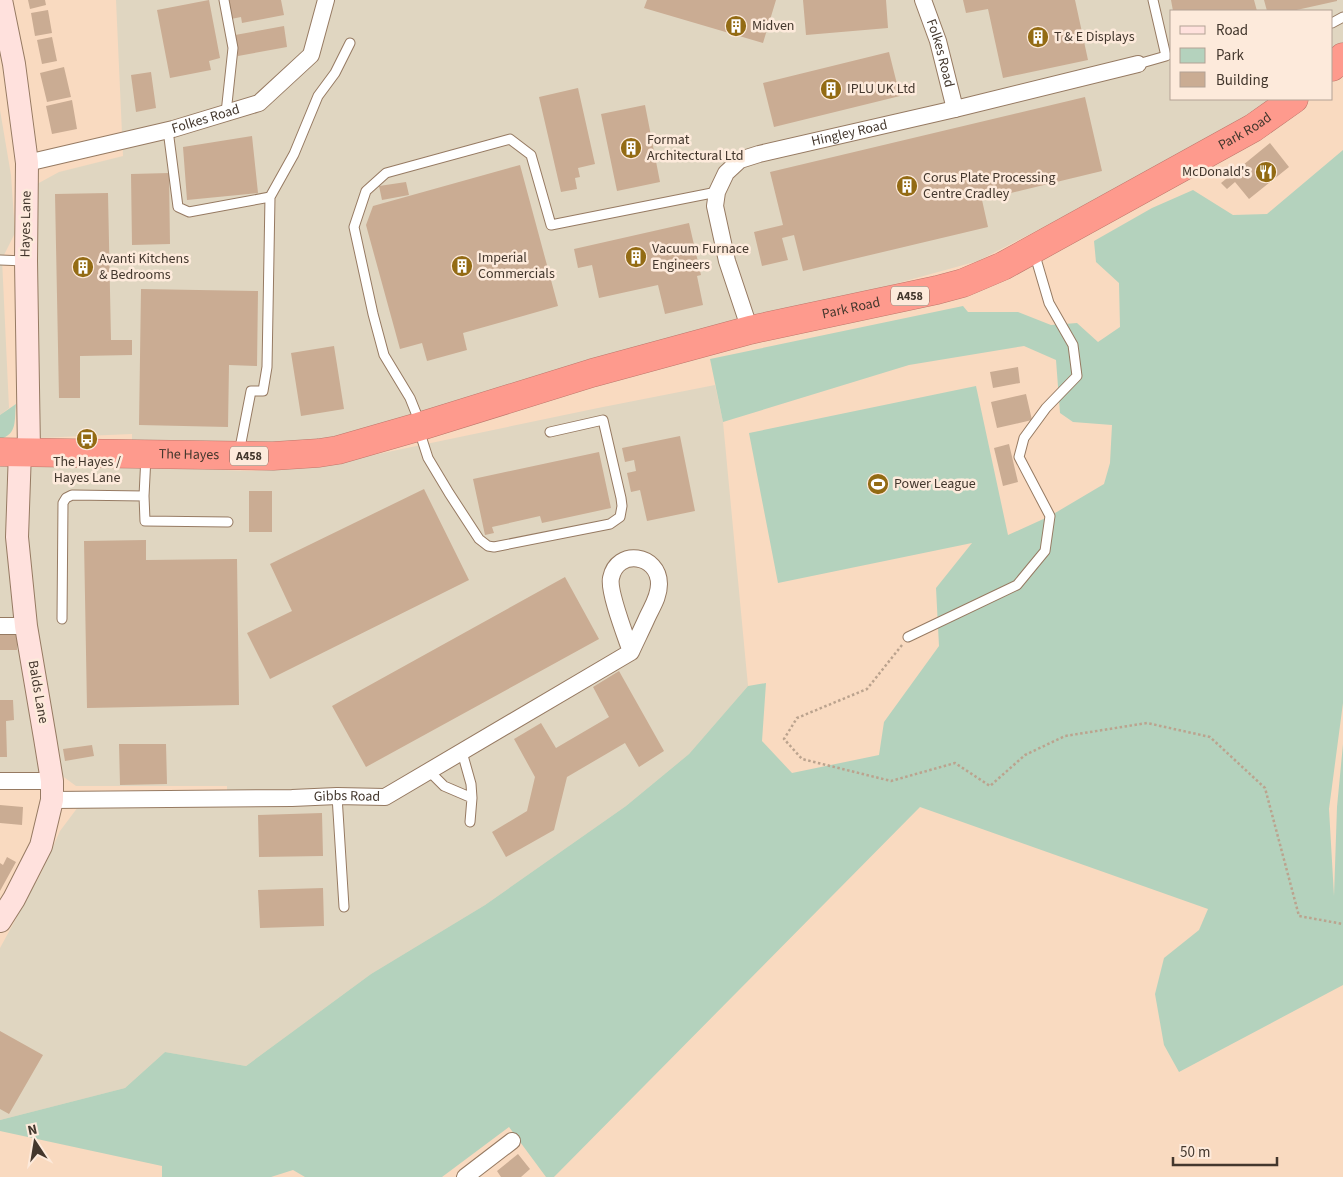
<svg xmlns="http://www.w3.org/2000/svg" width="1343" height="1177" font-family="'Source Sans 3',sans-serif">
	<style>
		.industrial { fill: #e0d6c1 }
		.green { fill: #b4d2bd }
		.building { fill: #caac93 }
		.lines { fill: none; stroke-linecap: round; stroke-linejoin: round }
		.lane-casing { stroke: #967a62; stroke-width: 11 }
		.street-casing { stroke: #967a62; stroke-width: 18 }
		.secondary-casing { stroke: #967a62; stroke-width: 24 }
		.highway-casing { stroke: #bd776b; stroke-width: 29 }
		.path { stroke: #bba38e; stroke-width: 2.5; stroke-dasharray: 2.5 2.5; stroke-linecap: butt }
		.lane { stroke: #fff; stroke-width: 9 }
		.street { stroke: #fff; stroke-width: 16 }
		.secondary { stroke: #ffe1dd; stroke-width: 22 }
		.highway { stroke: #fe9a8d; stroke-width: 28 }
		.labels { text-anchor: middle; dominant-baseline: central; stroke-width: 5; stroke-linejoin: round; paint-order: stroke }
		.shield { fill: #fdeadb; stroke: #7b6d61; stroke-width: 1 }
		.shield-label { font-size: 12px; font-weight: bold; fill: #43372d }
		.poi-label { font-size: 14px; fill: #43372d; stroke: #fdeadb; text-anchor: start }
		.street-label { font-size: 14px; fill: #43372d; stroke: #fdeadb }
	</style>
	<rect width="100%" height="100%" fill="#f9dac0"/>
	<path class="industrial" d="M116 0H1343V45L1332 55V11H1172V99H1286L1278 106 978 261 329 440 268 447 132 441V434L38 438 37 184 59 172 123 156Z
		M0 110 11 175 15 233 2 259 9 408 0 415Z
		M715 385 723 422 748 686 689 754 626 806 485 905 371 974 246 1066 165 1052 125 1088 0 1120V948L42 871 60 831 78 807 227 806V786H76L61 775H0V465L134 467 252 471 311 468 598 408Z"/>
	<path class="green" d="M1343 150V703L1329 809 1334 896 1337 807 1343 744V985L1179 1072 1164 1045 1155 994 1164 958 1199 930 1208 909 920 807 554 1177H546L509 1127 442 1177H305L293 1170 271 1177H162V1166L0 1131V1120L125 1088 165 1052 246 1066 371 974 485 905 626 806 689 754 748 686 766 683 762 741 792 773 879 755 884 722 939 646 936 588 972 543 778 583 749 433 976 386 1008 535 1050 516 1104 484 1110 463 1112 425 1073 422 1060 413 1056 360 1024 346 909 365 723 422 710 359 963 306 968 312H1018L1051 325 1077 323 1098 342 1120 327 1119 283 1096 262 1094 241 1152 208 1193 190 1233 215 1267 214Z
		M16 404C14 420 18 434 0 439V415Z"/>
	<path class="building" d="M28 0H45L46 5 30 9Z
		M209 0 220 58 209 61 211 70 170 78 157 10Z
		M227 0H281L284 15 242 23 241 17 231 19Z
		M647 0H776L763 43 644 8Z
		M803 0H886L888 28 806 35Z
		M963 0H1075L1088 60 1003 78 988 9 966 13Z
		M1171 0H1254L1257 11H1173Z
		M1264 0H1337V1L1292 11H1267Z
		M48 10 52 33 35 36 31 13Z
		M284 26 287 47 238 56 235 35Z
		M52 37 57 61 42 64 37 40Z
		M889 52 900 96 774 127 763 83Z
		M64 67 71 97 47 102 40 73Z
		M151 72 156 108 136 112 131 75Z
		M578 88 595 164 578 168 580 177 575 178 577 189 561 192 539 97Z
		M1085 97 1102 171 982 200 988 227 803 271 794 235 782 238 788 260 762 266 754 232 783 225 770 172Z
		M72 100 77 129 52 134 46 106Z
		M645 105 660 182 617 191 601 114Z
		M252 136 258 193 187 200 183 147Z
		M1270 143 1289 167 1249 199 1235 182 1227 189 1221 183Z
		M520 165 558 306 463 333 467 350 427 361 422 343 400 349 366 225 373 206Z
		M169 173 170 244 132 245 131 174Z
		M406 182 409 195 382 200 379 186Z
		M108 193 111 340H132V355L80 356V398H59L55 194Z
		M689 223 701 275 697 276 703 305 665 314 658 285 599 298 592 265 578 268 574 249Z
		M141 289 258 291 257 366 229 365 228 427 139 425Z
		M334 346 344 409 301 416 291 353Z
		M1018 367 1020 383 993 388 990 372Z
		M1026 394 1032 420 997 428 991 402Z
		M680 436 695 511 647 521 640 490 631 492 627 473 636 471 634 460 625 462 622 448Z
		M1009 444 1018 482 1003 486 994 448Z
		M599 452 611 508 542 523 540 516 492 527 494 533 485 535 473 479Z
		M424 489 469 580 270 679 247 633 292 611 270 564Z
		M249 491H272V532H249Z
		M146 540V560L237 559 239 705 87 708 84 541Z
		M565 577 599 639 366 767 332 706Z
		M0 630H17V650H0Z
		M619 671 664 751 639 767 625 743 567 777 554 830 506 857 492 832 527 811 535 777 514 739 541 723 556 748 609 717 593 687Z
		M0 700H13L14 720 6 721 7 757H0Z
		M119 744H166L167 784 120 785Z
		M92 745 94 756 65 761 63 749Z
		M0 805 23 807 22 825 0 823Z
		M322 813 323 856 259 857 258 815Z
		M7 857 16 862 0 891V863L3 865Z
		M323 888 324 926 260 928 258 890Z
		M0 1031 43 1055 9 1114 0 1109Z
		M518 1154 530 1169 521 1177H501L497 1171Z"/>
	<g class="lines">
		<g class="lane-casing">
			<path id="lane" d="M224 0 233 48 226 113
				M1332 23 1343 17
				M1138 64 1166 56 1153 0
				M168 130 178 207 189 212 270 197
				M0 260 25 261
				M420 423 410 398 384 355 373 314 354 227 366 191 386 173 510 139 531 155 551 225 717 192
				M419 430 428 458 449 493 479 539 488 546 494 547 610 524 620 517 622 506 621 498 603 420 550 432
				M239 453 251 391H263L267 367 270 197 294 154 318 96 335 73 350 43
				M146 456 144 496 145 521 228 522
				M62 619 63 503 66 498 72 495 144 496
				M908 637 1017 585 1045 551 1050 516 1019 457 1024 438 1046 408 1077 376 1073 345 1049 303 1034 252
				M462 752 471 784 472 798 470 822
				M429 771 444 786 472 798
				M337 796 344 907"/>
		</g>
		<g class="street-casing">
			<g id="street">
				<path id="s1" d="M923 0 938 41 955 109"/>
				<path id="s2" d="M27 163 173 129 259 103 311 55 326 0"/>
				<path id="s3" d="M750 330 727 261 715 206 717 192 726 173 740 160 759 154 955 109 1138 64"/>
				<path d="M0 626H26"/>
				<path d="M0 781H52"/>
				<path id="s4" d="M52 800 292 798 337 796 385 797 631 652C626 637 608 591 611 578 617 548 659 554 659 584 659 598 651 608 646 620 641 631 636 641 631 652"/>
				<path d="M465 1177 512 1141"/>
			</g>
		</g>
		<g class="secondary-casing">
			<path id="secondary" d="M1 0 14 64 27 163 26 261 29 451
				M0 921 14 899 41 846 52 800V781L45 738 26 626 17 537 20 451"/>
		</g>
		<g class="highway-casing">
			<g id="highway">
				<path d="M1332 67 1343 57"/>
				<path id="s5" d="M0 452 273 456 319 453 338 450 418 427 592 373 750 330 937 290 963 283 1003 266 1253 128 1294 99"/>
			</g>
		</g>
		<path class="path" d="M902 645 867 689 797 718 784 739 802 759 891 781 955 763 990 786 1025 755 1065 736 1147 723 1210 737 1265 788 1299 916 1343 924"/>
		<use href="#lane" class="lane"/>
		<use href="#street" class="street"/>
		<use href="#secondary" class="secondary"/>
		<use href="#highway" class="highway"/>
	</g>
	<defs>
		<g id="building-disc" transform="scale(1.125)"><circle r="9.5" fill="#936b14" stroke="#fdeadb"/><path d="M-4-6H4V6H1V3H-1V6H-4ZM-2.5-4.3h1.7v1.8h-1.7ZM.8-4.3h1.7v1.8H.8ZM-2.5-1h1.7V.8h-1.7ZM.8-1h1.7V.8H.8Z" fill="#fff"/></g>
		<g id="restaurant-disc" transform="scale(1.125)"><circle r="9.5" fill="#936b14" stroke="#fdeadb"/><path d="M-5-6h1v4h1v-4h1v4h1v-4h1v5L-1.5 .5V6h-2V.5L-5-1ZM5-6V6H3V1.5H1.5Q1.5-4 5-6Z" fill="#fff"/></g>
		<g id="bus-disc" transform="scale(1.125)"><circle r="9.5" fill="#936b14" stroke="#fdeadb"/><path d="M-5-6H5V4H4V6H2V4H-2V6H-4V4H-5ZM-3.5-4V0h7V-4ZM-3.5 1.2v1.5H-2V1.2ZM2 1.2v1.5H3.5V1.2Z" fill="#fff"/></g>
		<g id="stadium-disc" transform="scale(1.125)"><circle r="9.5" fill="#936b14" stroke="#fdeadb"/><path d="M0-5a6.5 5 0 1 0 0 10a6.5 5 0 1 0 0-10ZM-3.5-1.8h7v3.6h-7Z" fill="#fff"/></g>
	</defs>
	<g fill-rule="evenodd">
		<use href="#building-disc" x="736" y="26"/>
		<use href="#building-disc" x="1038" y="37"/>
		<use href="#building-disc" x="831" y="89"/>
		<use href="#building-disc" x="631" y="148"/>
		<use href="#restaurant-disc" x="1266" y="172"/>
		<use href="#building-disc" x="907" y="186"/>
		<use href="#building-disc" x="636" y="257"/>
		<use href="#building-disc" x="462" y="266"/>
		<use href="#building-disc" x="83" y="267"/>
		<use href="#bus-disc" x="87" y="439"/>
		<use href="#stadium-disc" x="878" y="484"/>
	</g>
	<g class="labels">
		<g class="shield">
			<rect x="891" y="286.5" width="38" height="19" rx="4"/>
			<rect x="230" y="446.5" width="38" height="19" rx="4"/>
		</g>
		<g class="shield-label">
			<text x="910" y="296">A458</text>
			<text x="249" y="456">A458</text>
		</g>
		<g class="poi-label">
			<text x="752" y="26">Midven</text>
			<text x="1054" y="37">T &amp; E Displays</text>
			<text x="847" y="89">IPLU UK Ltd</text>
			<text x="647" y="140">Format<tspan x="647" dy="16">Architectural Ltd</tspan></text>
			<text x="1250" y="172" text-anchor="end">McDonald's</text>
			<text x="923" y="178">Corus Plate Processing<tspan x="923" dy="16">Centre Cradley</tspan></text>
			<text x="652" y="249">Vacuum Furnace<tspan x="652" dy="16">Engineers</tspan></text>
			<text x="478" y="258">Imperial<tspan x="478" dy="16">Commercials</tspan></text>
			<text x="99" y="259">Avanti Kitchens<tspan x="99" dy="16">&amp; Bedrooms</tspan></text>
			<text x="87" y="462" text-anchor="middle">The Hayes /<tspan x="87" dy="16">Hayes Lane</tspan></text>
			<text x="894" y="484">Power League</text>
		</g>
		<g class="street-label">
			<text stroke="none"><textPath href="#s1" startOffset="56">Folkes Road</textPath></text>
			<text stroke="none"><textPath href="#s2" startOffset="184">Folkes Road</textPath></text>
			<text stroke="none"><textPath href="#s5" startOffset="1306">Park Road</textPath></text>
			<text stroke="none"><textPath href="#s3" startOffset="296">Hingley Road</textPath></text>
			<text transform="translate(26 224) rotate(-89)">Hayes Lane</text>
			<text stroke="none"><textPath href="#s5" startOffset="871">Park Road</textPath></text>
			<text stroke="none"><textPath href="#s5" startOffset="189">The Hayes</textPath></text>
			<text transform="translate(38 692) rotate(80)">Balds Lane</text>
			<text stroke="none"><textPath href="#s4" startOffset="295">Gibbs Road</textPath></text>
		</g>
	</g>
	<rect x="1170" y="10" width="162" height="90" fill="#fdeadb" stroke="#b3a295"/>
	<rect x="1180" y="26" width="25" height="8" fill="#ffe1dd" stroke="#b3a295"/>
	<text x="1216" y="35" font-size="15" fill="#43372d">Road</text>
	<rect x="1180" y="48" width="25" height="15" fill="#b4d2bd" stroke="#b3a295"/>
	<text x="1216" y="60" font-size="15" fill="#43372d">Park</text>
	<rect x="1180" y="72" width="25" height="15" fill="#caac93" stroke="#b3a295"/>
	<text x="1216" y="85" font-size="15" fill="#43372d">Building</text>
	<g transform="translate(35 1142) rotate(348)" stroke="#fdeadb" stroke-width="4" paint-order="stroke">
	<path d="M0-4L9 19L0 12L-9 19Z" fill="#43372d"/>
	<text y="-8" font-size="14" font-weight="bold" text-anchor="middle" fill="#43372d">N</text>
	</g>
	<path d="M1173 1157v8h104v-8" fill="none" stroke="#43372d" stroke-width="2.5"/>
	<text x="1180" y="1157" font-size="15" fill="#43372d" stroke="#fdeadb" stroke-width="4" paint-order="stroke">50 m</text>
</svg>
